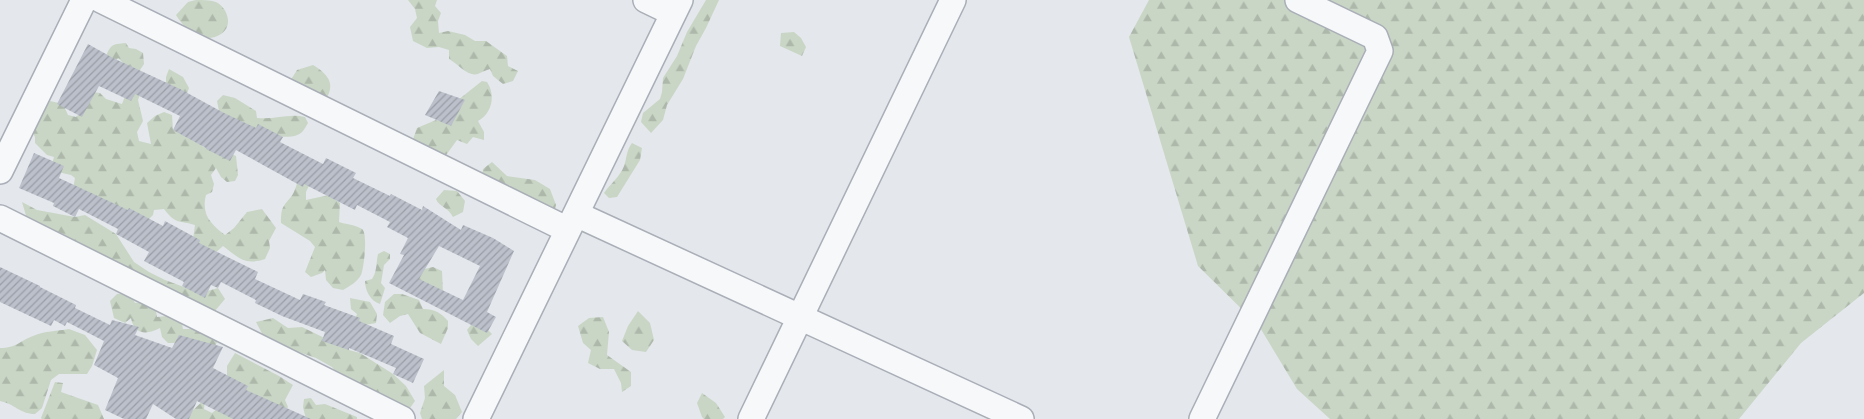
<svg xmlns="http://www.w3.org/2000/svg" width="1864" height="419" font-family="Inter,sans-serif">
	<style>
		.forest { fill: url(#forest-firs) }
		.building { fill: url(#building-hatch); fill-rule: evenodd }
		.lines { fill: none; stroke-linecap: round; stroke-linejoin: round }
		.minor-casing { stroke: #a9aeb7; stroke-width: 28 }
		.minor { stroke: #f7f8fa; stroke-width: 25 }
	</style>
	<defs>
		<pattern id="forest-firs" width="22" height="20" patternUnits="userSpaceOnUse" patternTransform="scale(1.25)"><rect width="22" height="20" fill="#c9d6c5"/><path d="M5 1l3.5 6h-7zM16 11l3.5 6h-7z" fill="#adb8ab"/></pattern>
		<pattern id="building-hatch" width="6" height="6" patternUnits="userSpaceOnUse" patternTransform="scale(1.25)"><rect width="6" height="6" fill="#bbc0ca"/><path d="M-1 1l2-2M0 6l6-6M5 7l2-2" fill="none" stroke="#989da6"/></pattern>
	</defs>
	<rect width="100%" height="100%" fill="#e4e7ec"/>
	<path class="forest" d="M196 0C202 0 210 0 216 2 227 7 234 26 221 34 204 46 184 29 176 15L188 2Z
		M437 0 435 6 441 13 438 21 439 33 448 31 465 35 475 41H486L507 56 508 66 518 71 513 81 503 84 493 76 490 69C486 70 482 72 478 74 468 77 458 64 449 59V50L439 47 427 48 413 41 410 27 417 18 415 9 408 0Z
		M706 0H719L706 28 696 46 683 79 667 105 663 120 651 133 641 122 643 113 660 99 662 92 663 78 677 56 687 32Z
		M1149 0H1864V293L1801 343 1739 419H1330L1297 389 1259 326 1198 266 1129 37Z
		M794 32 801 38 806 47 802 56 780 46 781 33Z
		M126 43 129 48 136 49 143 53 144 64 138 73 131 71 118 58 110 71 105 58C111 45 111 44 126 43Z
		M313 65C341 82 330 94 315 116L299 109 292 78 297 70Z
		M169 69 183 77 189 88 185 99 166 88V77Z
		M145 81 138 100 143 121 137 132 139 141 151 144 147 123 155 116 164 112 172 115 173 130 184 131 199 138 203 147 220 149 236 156 238 175 235 181 227 182 221 177 216 168 211 175 214 184 212 192 206 195C201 215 211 224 225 235L234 228 247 212 262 209 276 228 269 241 270 248 265 259C244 266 238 257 223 246L213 255 193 239 195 225C179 220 176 225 164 209L154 210 153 215 145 223 73 189 75 178 71 175 58 172 52 164 54 157 47 155 35 143V137L29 126 34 119 42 115 50 101 63 104 68 115 76 117 81 112 93 92 100 93 106 99 122 104 127 91Z
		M482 81 487 82C496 95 492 114 478 121L484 132V140L473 137 467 144 457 140 444 158 412 142 417 128 436 120 445 122 458 100Z
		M223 95 235 98 256 111 257 118C275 120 288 113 305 117L308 123C306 126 304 130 302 132 286 147 238 123 220 116L217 101Z
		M632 143 642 148 640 160 617 197 609 198 604 193C610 184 620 177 624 166 627 158 626 151 632 143Z
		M492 162 507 176 535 180 550 189 556 205 553 216 512 194 510 185 496 188 482 177 483 169Z
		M300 174 312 179 306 192V200L329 195 340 203 339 222C345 224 356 225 362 229 368 233 364 268 361 275 357 282 350 286 343 290L333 288 326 280 325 270 322 273 311 277 305 272 315 247 310 241 281 223C281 209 282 207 291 197 295 192 298 180 300 174Z
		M444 190 457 191 465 201 463 212 453 217C448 207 439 207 436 199Z
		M22 202 37 210 75 217 85 215 116 234 134 262 149 272 165 280 200 293 218 288 225 299 214 312 76 245 63 234 27 219Z
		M384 251 390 254V259L384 265 381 283 385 288 380 304C370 301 365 290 365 281L372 279C377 272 376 263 378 254Z
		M433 267 442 271 443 293 415 290 420 270Z
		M130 293 135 303 145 302 155 306 157 317 177 315 181 319 183 329H189L198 325 215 332 217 342 214 348 178 343H168L162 337 160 328C147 335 134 335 131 318L125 323 114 318 110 301 117 294Z
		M394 294H402L419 300 423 309C435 309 441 313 448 321V328L441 344 420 333 408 314 400 316 390 323 383 315 385 302Z
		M350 298 370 302 377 314 376 323 365 325 354 323 357 314 351 309Z
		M638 311 650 323 654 340 646 352 632 350 622 341 628 326Z
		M603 317 609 332 607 355 631 372V386L622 392 621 383 614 369H600L588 363 591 350 583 343 578 326 589 318Z
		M273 318 288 328 302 327 349 350 360 353 393 374 406 386 415 401 405 415 355 395 332 367 316 358 266 341 256 322Z
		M481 323 492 334 478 346 471 339 467 330 471 325Z
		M69 329 85 335 97 350 92 366 87 374H59L51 380 42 408 35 414C20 414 15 404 0 401V348C17 348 19 341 33 336 45 331 57 331 69 329Z
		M235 353 279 376 293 385 285 400 288 407 279 419H189L191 412 205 399 204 409 212 413 218 408 227 379V366Z
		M444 370V386L455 395 462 412 456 419H422L420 413 425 398 424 386Z
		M55 382 63 383 61 392 98 405 104 419H42L41 418Z
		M702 393 716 403 725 417 723 419H704L702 417 697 403Z
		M311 398 316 405 325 404 357 417V419H306L303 407 304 399Z"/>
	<path class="building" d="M88 44 113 58 180 89 224 113 256 128 258 124 283 137 280 142 323 164 326 158 356 173 353 178 390 196 391 194 422 210 423 206 461 230 463 225 493 238 514 251 487 312 496 317 487 333 389 283 404 255 400 254 408 238 387 227 390 222 357 205 355 210 304 184 303 187 236 150 230 161 206 149V148L173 130 180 116 135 94 131 101 99 86 82 117 57 104ZM439 246 480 266 463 300 419 279Z
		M439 91 465 100 451 126 425 115Z
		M34 153 64 166 59 178 128 210 129 208 163 226 165 221 200 240 199 243 258 272 255 279 300 300 303 294 326 302 324 305 360 318 359 321 394 336 391 344 424 359 413 383 393 374 396 368 349 348V350L322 341 325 332 282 316 255 303 256 300 221 282 218 288 211 285 205 298 182 286 184 282 144 261 149 252 116 234 118 229 79 209 75 217 53 206 54 203 19 188Z
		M0 267 40 286V287L76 305 75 308 110 325 112 320 139 327 135 335 172 348 179 335 223 347 213 368 248 386 246 390 311 419H233L197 401 189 419H176L153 404 146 419H124L105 410 118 378 94 365 104 341 67 322 65 326 54 320 51 326 0 302Z"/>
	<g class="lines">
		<g class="minor-casing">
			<path id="minor" d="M101 0 568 230
				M646 0 673 13
				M0 171 84 0
				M576 214 1021 419
				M0 218 402 419
				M476 419 680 0
				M751 419 953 0
				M1202 419 1380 51 1375 37 1298 0"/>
		</g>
		<use href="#minor" class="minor"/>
	</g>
</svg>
